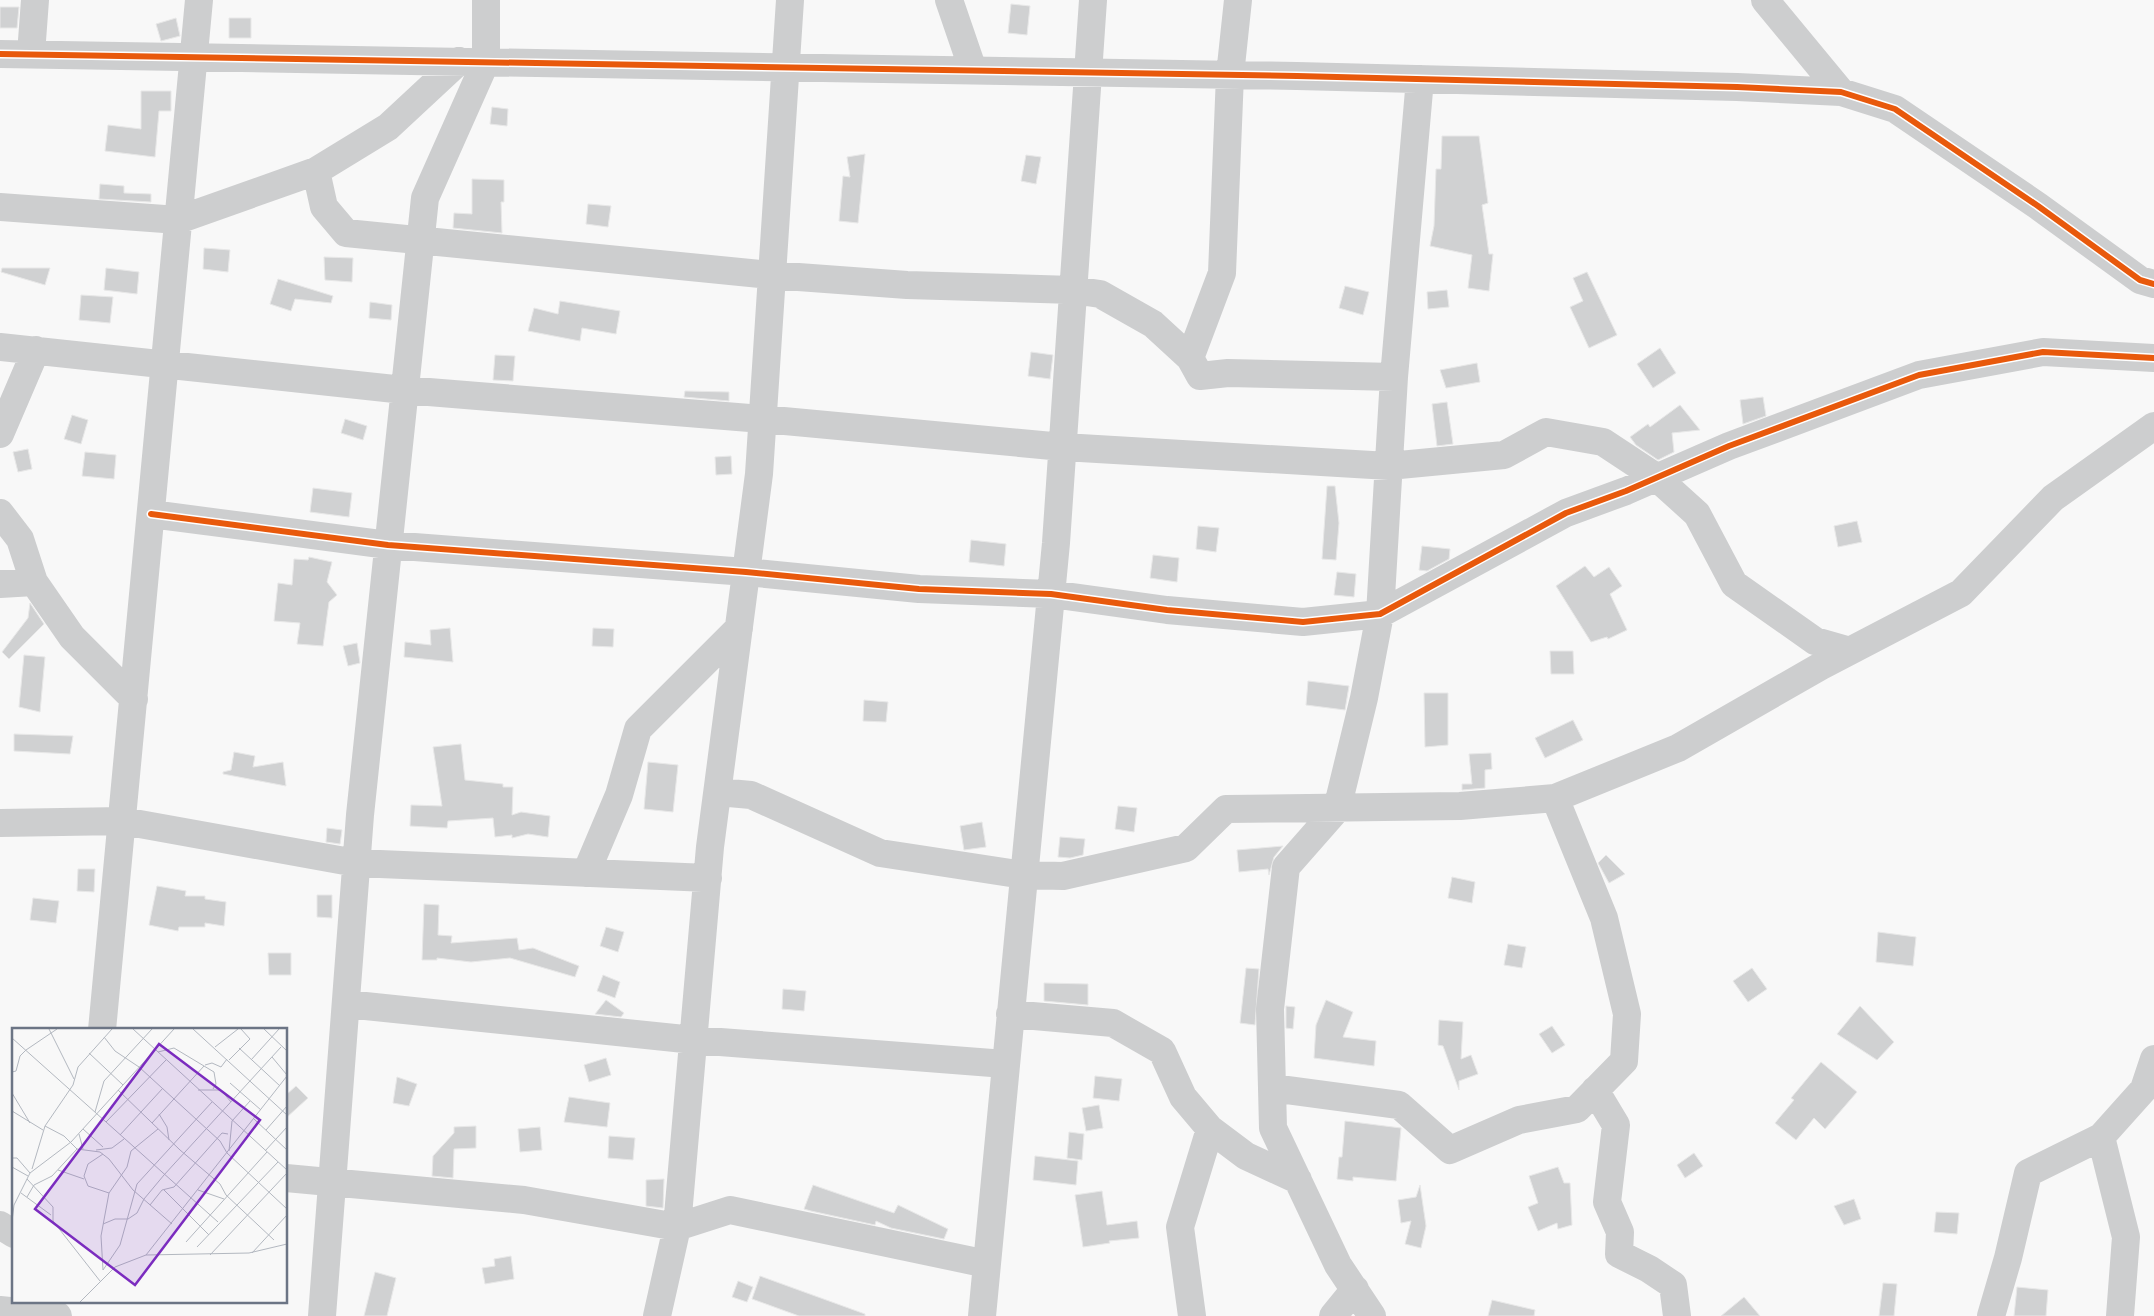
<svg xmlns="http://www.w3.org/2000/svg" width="2154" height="1316" font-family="'Varela Round',sans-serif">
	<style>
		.building { fill: #d0d1d2; stroke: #e8e8e8 }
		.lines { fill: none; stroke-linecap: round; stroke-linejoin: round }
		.minor { stroke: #cdcecf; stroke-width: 28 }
		.cycleway-casing { stroke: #fff; stroke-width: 9 }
		.cycleway { stroke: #e8590c; stroke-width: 6 }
		.inset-road { fill: none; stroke: #b3b8c0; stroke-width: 1 }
		.view { fill: #7b2cbf; fill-opacity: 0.15; stroke: #7b2cbf; stroke-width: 2.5 }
		.inset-edge { fill: none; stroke: #6c7585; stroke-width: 2.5 }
	</style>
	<rect width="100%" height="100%" fill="#f8f8f8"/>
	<path class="building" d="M1011 4 1030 6 1027 35 1008 33Z
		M0 7H19L17 28H0Z
		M176 18 180 36 161 41 156 24Z
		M229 18H251V38H229Z
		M141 91H171V111H159L155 157 105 151 108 125 141 129Z
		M492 107 508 109 507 126 490 124Z
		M1442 136H1479L1488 203 1482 205 1489 254H1493L1489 291 1468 288 1472 255 1430 246 1434 226 1436 169H1441Z
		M865 154 858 223 839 221 843 176 850 177 847 157Z
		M1026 155 1041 157 1036 184 1021 181Z
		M472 179 504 180V202H501L502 233 453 228 454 213 472 214Z
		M100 184 124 186V193L151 194V202L99 199Z
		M588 204 611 206 608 227 586 224Z
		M204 248 230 250 228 272 203 269Z
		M324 257 353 258 352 282 325 280Z
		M2 268H50L45 285 1 272Z
		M106 268 139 272 137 294 104 290Z
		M1587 272 1617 335 1589 348 1570 307 1583 301 1573 278Z
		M278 279 333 296 331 303 295 299 291 311 270 304Z
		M1345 286 1369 292 1363 315 1339 308Z
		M1447 290 1449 307 1428 309 1427 292Z
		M81 295 113 297 110 323 79 320Z
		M560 301 620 311 616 334 582 328 580 341 528 331 534 308 558 314Z
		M370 302 392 305 391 320 369 318Z
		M1660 348 1676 373 1653 388 1637 364Z
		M1031 352 1053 355 1050 379 1028 376Z
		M495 355 515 356 513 381 493 380Z
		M1477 363 1480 382 1446 388 1440 370Z
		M685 391 729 392V401L684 397Z
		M1763 397 1766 416 1743 424 1740 400Z
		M1447 402 1453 444 1437 446 1432 404Z
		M1680 405 1700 430 1672 433 1674 452 1658 460 1636 445 1630 437 1648 424 1650 427Z
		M72 415 88 420 81 444 64 439Z
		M345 419 367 426 363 440 341 433Z
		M28 449 32 469 18 472 13 452Z
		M85 452 116 455 114 479 82 476Z
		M731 456 732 474 716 475 715 457Z
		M1327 486H1335L1339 523 1336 560 1322 559Z
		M313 488 352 493 349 517 310 512Z
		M1857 521 1862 542 1838 547 1834 526Z
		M1198 526 1219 528 1216 552 1196 549Z
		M971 540 1006 544 1004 566 969 562Z
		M1422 546 1450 549 1449 559 1427 571 1419 570Z
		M1153 555 1179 558 1177 582 1150 578Z
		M309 557 332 562 327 582 337 595 329 602 323 646 297 644 300 623 274 621 278 583 292 585 294 559 308 560Z
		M1585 566 1594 577 1609 567 1622 586 1610 594 1627 630 1608 639 1607 637 1591 642 1556 586Z
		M1337 572 1356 574 1354 597 1334 595Z
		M30 603 44 624 9 659 2 652 28 618Z
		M450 628 453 662 404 657 405 642 431 645 430 630Z
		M593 628 614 629 613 647 592 646Z
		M357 643 360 663 348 666 343 646Z
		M1550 651H1573L1574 674H1551Z
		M24 655 45 657 40 712 19 707Z
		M1308 681 1349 686 1345 710 1306 705Z
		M1424 693H1448V745L1425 747Z
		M864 700 888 702 886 722 863 721Z
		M1573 720 1583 740 1545 758 1535 738Z
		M14 734 73 736 70 754 14 751Z
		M461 744 465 780 503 784V787H513L512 815 521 812 550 816 548 837 528 834 512 838V835L495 837 493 818 448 821 447 828 410 826 411 805 442 806 433 747Z
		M234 752 255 756 253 767 283 762 286 786 223 774V772L231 770Z
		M1491 753 1492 769 1485 770V788L1462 790V784H1472L1469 754Z
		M648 762 678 765 673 812 644 809Z
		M1118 806 1137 808 1134 832 1115 829Z
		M982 822 986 847 964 850 960 826Z
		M327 828 342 830 340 844 326 842Z
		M1060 837 1085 839 1083 855 1070 858 1058 857Z
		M1283 846 1274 857 1269 875 1268 869 1239 872 1237 850Z
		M1606 855 1625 874 1609 883 1598 863Z
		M78 869H95L94 892 77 891Z
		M1452 877 1475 882 1472 903 1448 898Z
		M157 886 186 891 185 896H205V899L226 902 224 926 205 923V927H179L178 931 149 925Z
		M317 895H332V918L317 917Z
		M33 898 59 901 56 923 30 920Z
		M424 904 439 905 438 935 452 936 451 943 517 938 519 950 533 948 579 966 575 977 510 958 471 962 437 958V960H422Z
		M606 927 624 932 618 952 600 946Z
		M1878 932 1916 937 1913 966 1876 962Z
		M1508 944 1526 947 1522 968 1504 965Z
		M268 953H291V975H269Z
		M1246 968 1259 969 1255 1025 1240 1023Z
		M1752 968 1767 989 1748 1002 1733 981Z
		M603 975 620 982 615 998 597 991Z
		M1044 983 1088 984V1005L1044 1001Z
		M783 989 806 991 804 1011 782 1009Z
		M606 1000 624 1013 621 1017 595 1014Z
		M1326 1000 1353 1012 1343 1037 1376 1041 1374 1066 1314 1058 1316 1025Z
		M1286 1006 1295 1007 1293 1029 1286 1028Z
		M1860 1006 1894 1042 1877 1060 1837 1034Z
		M1439 1020 1463 1022 1461 1059 1471 1055 1478 1074 1459 1081V1090L1443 1046 1438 1045Z
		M1552 1026 1565 1045 1552 1053 1539 1034Z
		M606 1058 611 1075 589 1082 584 1065Z
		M1821 1062 1857 1092 1825 1129 1814 1118 1796 1140 1775 1123 1794 1100 1791 1098Z
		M1095 1076 1122 1079 1119 1101 1093 1098Z
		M397 1077 417 1084 409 1106 393 1103Z
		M296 1086 308 1098 286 1118V1095Z
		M569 1097 610 1103 607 1127 564 1122Z
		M1099 1105 1103 1128 1086 1131 1082 1108Z
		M1345 1121 1401 1128 1396 1181 1353 1177V1181L1337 1179 1339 1157H1342Z
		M476 1126V1148L454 1149 453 1178 432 1176 433 1156 454 1133V1127Z
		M540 1127 542 1150 520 1152 518 1129Z
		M1069 1132 1084 1134 1082 1160 1067 1158Z
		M609 1136 635 1138 633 1160 608 1158Z
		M1694 1153 1703 1166 1685 1178 1677 1165Z
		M1035 1156 1078 1161 1076 1185 1033 1180Z
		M1558 1167 1564 1183H1570L1572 1225 1558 1229 1557 1223 1538 1231 1528 1207 1538 1203 1529 1176Z
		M664 1179 663 1208 646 1206V1180Z
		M813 1185 894 1213 898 1205 948 1229 944 1239 891 1228 876 1221 875 1225 811 1211 804 1209Z
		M1420 1185 1426 1226 1421 1248 1405 1244 1411 1221 1401 1223 1398 1200 1416 1197Z
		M1102 1191 1107 1225 1137 1221 1139 1238 1109 1241 1110 1243 1083 1247 1075 1195Z
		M1854 1199 1861 1219 1844 1225 1834 1206Z
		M1936 1212 1959 1213 1957 1234 1934 1232Z
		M511 1256 514 1279 485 1284 482 1268 495 1266 494 1259Z
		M375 1272 396 1278 387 1316H364Z
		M760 1276 865 1314V1316H799L752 1299Z
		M738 1281 753 1287 747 1302 732 1297Z
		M1883 1283 1897 1284 1894 1316H1879Z
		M2017 1287 2048 1290 2046 1316H2014Z
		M1744 1297 1760 1316H1721Z
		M1492 1300 1535 1310 1534 1316H1488Z"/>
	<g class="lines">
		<path class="minor" d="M949 0 973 70
			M1765 0 1841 92
			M0 54 1297 76 1737 87 1841 92 1895 109 2038 206 2140 280 2154 284
			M31 54 35 0
			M316 171 324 207 346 233 771 275 907 285 1073 290 1100 294 1153 324 1190 358 1200 376 1228 373 1394 377
			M0 207 178 220 316 171 388 127 459 61
			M0 347 404 390 762 419 1063 447 1389 466 1504 455 1546 432 1603 442 1656 477 1697 514 1734 584 1815 641 1850 651
			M1190 358 1222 273 1230 75 1238 0
			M0 434 36 350
			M0 513 20 539 34 582 72 637 134 699
			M151 514 388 545 746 572 919 589 1051 594 1167 610 1303 622 1380 614 1566 513 1626 491 1729 446 1919 375 2043 352 2154 358
			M0 584 34 582
			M718 792 751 795 880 853 1024 875 1063 876 1186 848 1226 809 1460 806 1555 798 1678 748 1821 666 1961 593 2053 498 2154 426
			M0 823 123 821 356 863 708 878
			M586 873 619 795 638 729 739 628
			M346 1004 694 1040 1005 1064
			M1010 1014 1113 1023 1162 1051 1183 1097 1210 1129 1246 1156 1298 1180
			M102 1030 199 0
			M1272 1088 1399 1105 1450 1150 1519 1120 1577 1109 1624 1061 1627 1014 1604 918 1555 798
			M1595 1090 1616 1125 1607 1202 1620 1232 1619 1254 1649 1269 1673 1285 1677 1316
			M2101 1137 2126 1237 2120 1316
			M286 1178 524 1200 677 1227 730 1210 987 1264
			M0 1225 14 1234
			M0 1310 58 1316
			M322 1316 360 815 425 198 486 61V0
			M657 1316 677 1227 710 847 759 474 790 0
			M982 1316 1056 543 1093 0
			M1192 1316 1180 1227 1210 1129
			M1333 1316 1355 1289
			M1372 1316 1338 1265 1273 1128 1270 1009 1286 867 1337 809 1364 698 1380 614 1394 377 1420 79
			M1991 1316 2008 1258 2028 1173 2101 1137 2144 1089 2154 1059"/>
		<g class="cycleway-casing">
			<path id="cycleway" d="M0 54 1297 76 1737 87 1841 92 1895 109 2038 206 2140 280 2154 284
				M151 514 388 545 746 572 919 589 1051 594 1167 610 1303 622 1380 614 1566 513 1626 491 1729 446 1919 375 2043 352 2154 358"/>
		</g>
		<use href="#cycleway" class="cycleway"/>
	</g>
	<g transform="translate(12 1028)">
		<rect width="275" height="275" fill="#f8f8f8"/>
		<path class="inset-road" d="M37 1 62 51M121 1 275 142M181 1 275 87M252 1 275 23M92 9 103 23 127 39 208 113 215 125 275 181M0 10 206 194M203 19 226 1M227 20 268 58M77 25 111 57M260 29 275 47M217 32 238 11 229 1M239 32 267 1M193 37 200 35 209 39 215 31M192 38 202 44 204 56 201 61M0 44 4 43 8 28 14 22 45 1M218 55 249 82M106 62 168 122 208 156 214 167 262 212M186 62H209L219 74M0 65 18 95M0 83 31 102M83 84 92 53 140 1M147 86 155 99 157 112M242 91 275 122M94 94 154 32M140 95 192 38 162 20 146 24M33 98 52 108 65 121 88 124 97 131 121 162 160 196M71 101 91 119M254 102 275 78M67 106 71 121M108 107 151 60M84 122 100 120 112 111M217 123 220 93 238 73M253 123 275 99M91 126 76 136 72 148 76 158 97 165M0 130H5L18 145M0 139 16 148M20 141 33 98 61 57 66 39 100 1M46 142 72 151M15 151 41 179V193L88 253M152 162 197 207M186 162 212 171M9 165 39 187M15 169 22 157 40 148 65 121M138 177 150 162 162 159 210 105 216 106M0 193 2 177 18 145 59 114 162 1M91 196 103 191H116L125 185 132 171 152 147 269 19M174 214 255 124M185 219 266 134M240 225 275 187M134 227 237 225 275 216M198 227 275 145M91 242 108 217 125 156 200 74M91 242 89 208 97 165 115 139 119 123 146 101M68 274 103 239 134 227 275 48"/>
		<path class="view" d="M147 16 248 92 123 257 23 181Z"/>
		<rect width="275" height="275" class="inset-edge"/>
	</g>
</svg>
